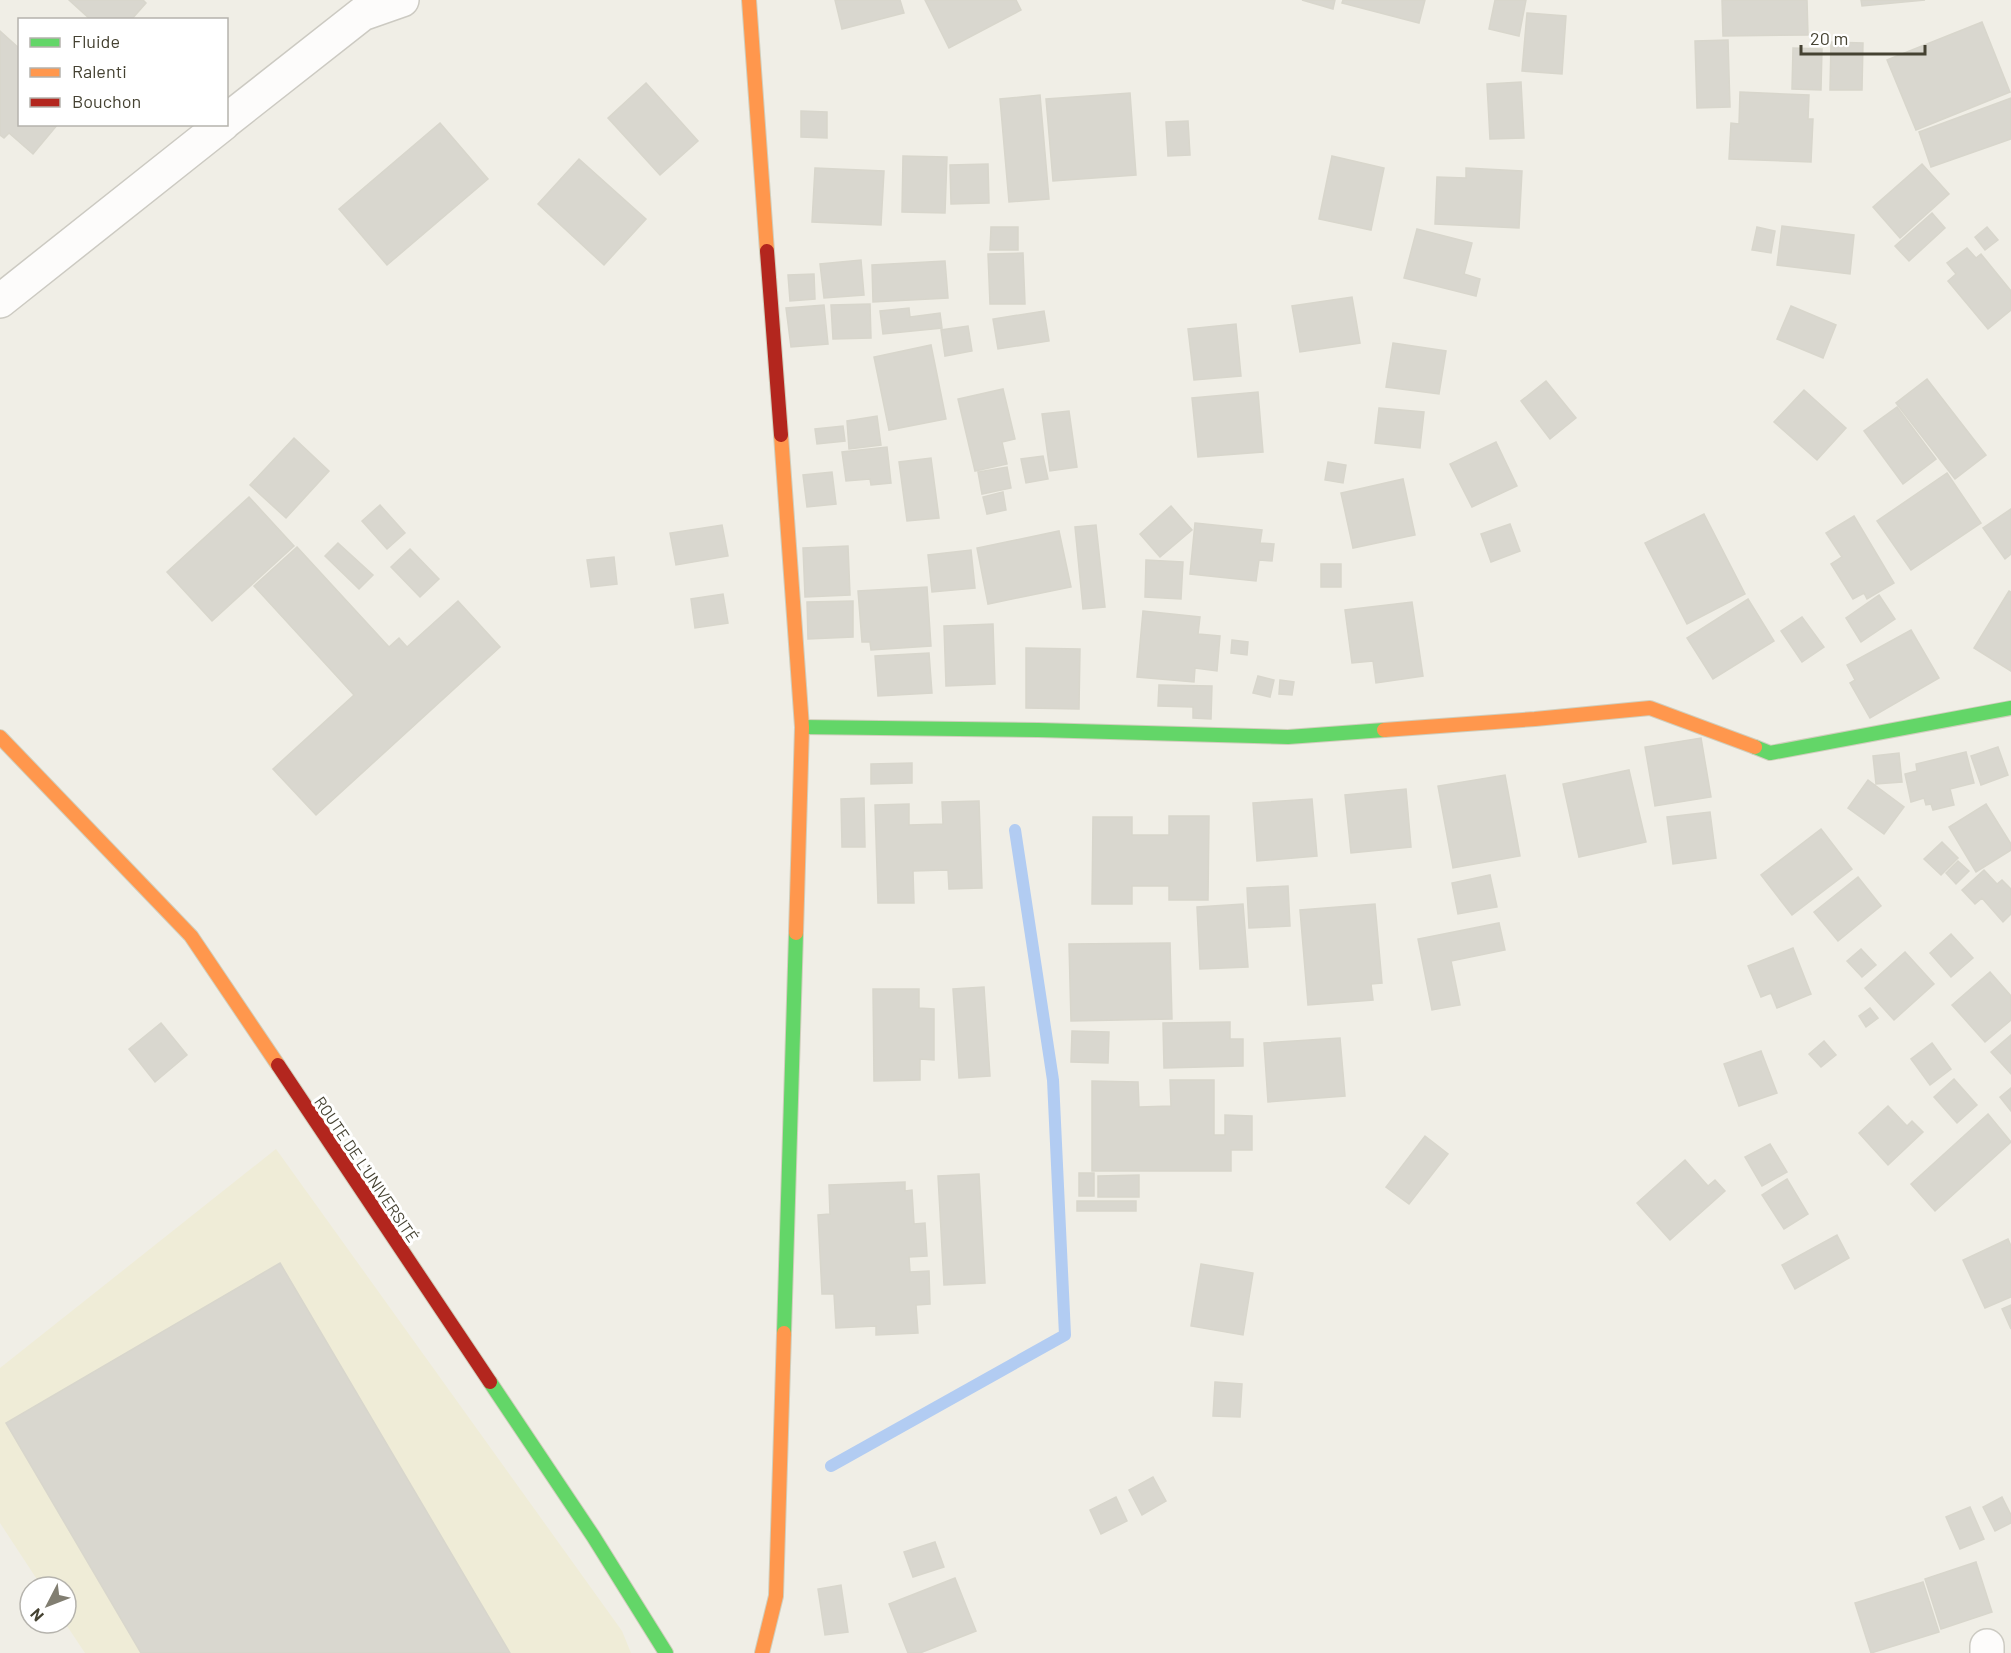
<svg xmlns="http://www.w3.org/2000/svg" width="2011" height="1653" font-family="Barlow,sans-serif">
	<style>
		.education { fill: #efecd7 }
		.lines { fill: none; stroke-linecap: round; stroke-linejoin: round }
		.stream { stroke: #b2ccf2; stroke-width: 12 }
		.building { fill: #d9d7cf; stroke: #d8d6cc; stroke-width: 1.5 }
		.street-casing { stroke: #cccac2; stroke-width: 36 }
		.fast-casing { stroke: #d0cebc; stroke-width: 16 }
		.slow-casing { stroke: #d0cebc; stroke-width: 16 }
		.jam-casing { stroke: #d0cebc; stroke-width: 16 }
		.street { stroke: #fdfcfb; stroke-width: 33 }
		.fast { stroke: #63d668; stroke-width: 14 }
		.slow { stroke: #ff974d; stroke-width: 14 }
		.jam { stroke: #b3261e; stroke-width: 14 }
		.labels { text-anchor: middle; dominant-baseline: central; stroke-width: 6; stroke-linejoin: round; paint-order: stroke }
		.street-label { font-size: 16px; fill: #454232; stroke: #fff }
	</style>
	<rect width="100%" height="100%" fill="#f0eee6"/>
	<path class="education" d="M276 1149 622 1631 631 1653H85L65 1623 66 1587H42L0 1523V1368Z"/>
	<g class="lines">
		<path class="stream" d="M831 1466 1065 1335 1053 1080 1015 830"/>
	</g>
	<path class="building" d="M69 0H143L146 3 131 20H91Z
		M835 0H900L904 13 842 29Z
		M925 0H1016L1021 10 949 48Z
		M1302 0H1335L1333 9Z
		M1343 0H1425L1419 23 1342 3Z
		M1495 0H1526L1519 36 1489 29Z
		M1722 0H1807L1808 35 1723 36Z
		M1861 0H1925L1862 6Z
		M1527 13 1566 16 1562 74 1522 71Z
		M1982 22 2010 92 1916 130 1887 60Z
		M0 31 20 49V124H58L33 154 9 133 4 138 0 135Z
		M1728 40 1730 107 1697 108 1695 41Z
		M1831 42 1863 43 1862 90H1830Z
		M1793 48 1822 49 1821 90 1792 89Z
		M1521 82 1524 138 1490 139 1487 84Z
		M646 83 698 141 660 175 608 118Z
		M1740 92 1809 95 1808 119H1813L1811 162 1729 159 1731 123 1739 124Z
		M1130 93 1136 175 1053 181 1046 99Z
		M1040 95 1049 199 1009 202 1000 99Z
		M2011 98V139L1931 167 1919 132Z
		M801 111 827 112V138L801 137Z
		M1188 121 1190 155 1168 156 1166 122Z
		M440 123 488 179 387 265 339 209Z
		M903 156 947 157 945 213 902 212Z
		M1332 156 1384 168 1371 230 1319 219Z
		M579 159 646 219 604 265 538 204Z
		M988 164 989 203 951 204 950 165Z
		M1922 164 1949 194 1900 238 1873 207Z
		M815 168 884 171 881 225 812 222Z
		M1466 168 1522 171 1519 228 1435 224 1437 177 1466 178Z
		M1932 213 1945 228 1909 261 1895 246Z
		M1782 226 1854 235 1850 274 1777 265Z
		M991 227H1018V250H990Z
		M1757 227 1775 231 1771 253 1752 250Z
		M1987 227 1998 240 1985 250 1975 237Z
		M1417 229 1472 243 1464 274 1480 279 1476 296 1404 278Z
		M1967 248 1976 258 1981 254 2011 291V310L1988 329 1948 281 1956 274 1947 263Z
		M1023 253 1025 304H990L988 254Z
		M861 260 864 295 824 298 820 264Z
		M945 261 948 298 873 302 872 265Z
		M814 274 815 299 790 301 788 275Z
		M1352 297 1360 343 1300 352 1292 306Z
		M870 304 871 338 833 339 831 305Z
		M824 305 828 344 791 347 786 308Z
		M1791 306 1836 325 1823 358 1777 339Z
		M909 308 910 317 940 313 942 328 883 334 880 311Z
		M1044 311 1049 341 998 349 993 319Z
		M1236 324 1241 376 1194 380 1188 329Z
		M968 326 972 351 945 356 941 330Z
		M1393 343 1446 351 1439 394 1386 387Z
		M931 345 946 419 889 430 874 357Z
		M1927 379 1986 455 1955 479 1896 403Z
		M1546 381 1576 418 1550 439 1521 401Z
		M1003 389 1015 439 1002 442 1007 464 975 471 958 399Z
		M1804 390 1846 428 1817 460 1774 422Z
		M1258 392 1263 452 1198 457 1192 398Z
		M1897 407 1936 459 1903 484 1864 431Z
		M1379 408 1424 412 1420 448 1375 443Z
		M1069 411 1077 467 1050 471 1042 414Z
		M877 416 881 445 849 449 847 421Z
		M843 426 845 441 817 444 815 429Z
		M294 438 329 471 286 518 250 485Z
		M1496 442 1517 486 1472 507 1450 464Z
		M887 447 891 483 871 485 870 479 846 481 842 452Z
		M1043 456 1048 479 1026 483 1021 459Z
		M931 458 939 518 907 521 899 462Z
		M1328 462 1346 465 1343 483 1325 480Z
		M1007 467 1011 488 982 494 978 472Z
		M832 472 836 504 807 507 803 475Z
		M1947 473 1981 523 1911 570 1877 521Z
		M1403 479 1415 535 1353 548 1341 493Z
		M1003 492 1006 510 987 514 983 497Z
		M249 497 294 546 212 621 167 572Z
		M380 505 405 533 387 549 362 521Z
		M1171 506 1192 530 1160 557 1140 534Z
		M2011 509V554L2005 559 1983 528Z
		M1704 514 1745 594 1687 624 1645 543Z
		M1854 516 1894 583 1867 599 1864 593 1853 599 1831 564 1842 557 1826 533Z
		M1195 523 1262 530 1260 543 1274 544 1272 561 1259 560 1256 581 1190 574Z
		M1510 524 1520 551 1491 562 1481 534Z
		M722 525 728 556 676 565 670 533Z
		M1096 525 1105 607 1083 609 1075 527Z
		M1059 531 1071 587 988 604 977 548Z
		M338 543 373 575 359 589 325 556Z
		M848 546 850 595 805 597 803 548Z
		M297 547 389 647 399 638 407 647 458 601 500 647 316 815 273 769 354 695 254 586Z
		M410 549 439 579 420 597 391 567Z
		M971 550 975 588 932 592 928 555Z
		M614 557 617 584 591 587 587 560Z
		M1146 560 1183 562 1181 599 1145 597Z
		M1321 564H1341V587H1321Z
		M927 587 931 646 871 650 870 642H862L858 591Z
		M2009 591 2011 592V671L1974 648Z
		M723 594 728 623 695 628 691 599Z
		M1879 595 1895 619 1861 642 1846 618Z
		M1748 599 1774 641 1713 679 1687 638Z
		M853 601V637L808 639 807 602Z
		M1412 602 1423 676 1376 683 1373 661 1352 663 1345 610Z
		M1143 611 1200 617 1198 634 1220 636 1217 671 1195 668 1194 682 1137 677Z
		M1802 617 1824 647 1802 662 1781 631Z
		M993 624 995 684 946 686 944 626Z
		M1911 630 1939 678 1870 718 1850 683 1855 680 1847 665Z
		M1232 640 1248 642 1247 655 1231 653Z
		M1026 648 1080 649 1079 709 1026 708Z
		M929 653 932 693 878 696 875 656Z
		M1258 676 1274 680 1270 697 1253 693Z
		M1280 680 1294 682 1292 695 1279 694Z
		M1159 685 1212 686 1211 719 1193 718V707L1158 706Z
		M1701 738 1711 797 1655 806 1645 747Z
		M1998 747 2008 775 1981 785 1971 756Z
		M1966 752 1974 783 1950 789 1954 805 1933 810 1931 804 1926 805 1924 798 1911 802 1905 774 1917 771 1916 764Z
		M1899 753 1902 782 1876 784 1873 756Z
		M912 763V783L871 784V764Z
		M1629 770 1646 842 1579 857 1563 784Z
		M1505 775 1520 856 1453 868 1438 786Z
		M1868 780 1904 807 1884 834 1848 808Z
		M1406 789 1411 847 1351 853 1345 795Z
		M864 798 865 847H842L841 799Z
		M1312 799 1317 856 1257 861 1253 803Z
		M979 801 982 888 949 889 948 870 913 871 914 903H878L875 805 909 804V825L943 824 942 802Z
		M1986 804 2011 844V850L1976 872 1949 827Z
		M1710 812 1716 858 1673 864 1667 817Z
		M1169 816H1209L1208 900H1169V886H1132V904H1092L1093 817H1132V835H1169Z
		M1821 829 1852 869 1792 915 1761 875Z
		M1942 842 1958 858 1941 875 1924 859Z
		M1958 861 1969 871 1956 884 1946 873Z
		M1984 870 1997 884 2002 880 2011 889V914L2003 922 1982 898 1975 904 1962 890Z
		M1490 875 1497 907 1458 914 1452 883Z
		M1858 877 1881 906 1838 941 1814 912Z
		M1288 886 1290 926 1249 928 1247 888Z
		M1243 904 1248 967 1200 969 1197 907Z
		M1375 904 1382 983 1371 984 1373 1000 1308 1005 1300 910Z
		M1499 923 1505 950 1451 961 1460 1005 1432 1010 1418 939Z
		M1951 934 1973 958 1951 977 1930 953Z
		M1170 943 1172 1019 1071 1021 1069 944Z
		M1793 948 1811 994 1777 1008 1771 993 1761 997 1748 966Z
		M1861 949 1876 965 1862 977 1847 961Z
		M1905 952 1934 984 1894 1020 1865 988Z
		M1990 972 2011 996V1020L1985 1042 1952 1005Z
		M984 987 990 1076 959 1078 953 989Z
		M873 989H919V1008L934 1009V1060L920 1059V1080L874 1081Z
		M1870 1008 1878 1018 1866 1027 1859 1016Z
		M1230 1022V1039H1243V1066L1164 1068 1163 1023Z
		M161 1023 187 1055 155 1082 129 1049Z
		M1072 1031 1109 1032 1108 1063 1071 1062Z
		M2011 1035V1074L1991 1052Z
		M1340 1038 1345 1096 1268 1102 1264 1043Z
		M1824 1041 1836 1055 1821 1067 1809 1054Z
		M1932 1043 1951 1069 1930 1085 1911 1059Z
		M1761 1051 1777 1093 1739 1106 1724 1064Z
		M1954 1079 1977 1105 1957 1123 1934 1097Z
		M1170 1080H1214V1135H1225V1115L1252 1116V1150H1231V1171H1092V1081L1138 1082 1139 1107 1171 1106Z
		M2011 1088V1111L2000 1097Z
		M1888 1106 1907 1126 1912 1121 1923 1132 1888 1165 1859 1133Z
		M1988 1114 2011 1142 1935 1211 1911 1184Z
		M1425 1136 1448 1154 1409 1204 1386 1187Z
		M1770 1144 1787 1172 1762 1186 1745 1157Z
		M1685 1160 1708 1186 1715 1180 1725 1191 1670 1240 1637 1203Z
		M1079 1173H1094V1196H1079Z
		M979 1174 985 1283 944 1285 938 1176Z
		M1139 1175V1197H1098V1176Z
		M1787 1179 1808 1214 1784 1229 1762 1195Z
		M905 1182V1191L912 1190 914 1224 925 1223 927 1256 909 1257 910 1272 929 1271 930 1304 916 1305 918 1333 876 1335V1326L836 1328 834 1294H822L818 1215 830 1214 829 1185Z
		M1077 1201H1136V1211H1077Z
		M1837 1235 1849 1258 1795 1289 1782 1265Z
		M2008 1239 2011 1246V1297L1985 1308 1963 1260Z
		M280 1263 510 1653H141L6 1423Z
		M1201 1264 1253 1273 1243 1335 1191 1326Z
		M2011 1305V1329L2002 1309Z
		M1215 1382 1242 1384 1240 1417 1213 1416Z
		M1153 1477 1166 1501 1142 1515 1129 1490Z
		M1116 1497 1127 1521 1101 1534 1090 1510Z
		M2002 1497 2011 1515V1523L1995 1531 1983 1507Z
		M1970 1507 1984 1539 1960 1549 1946 1517Z
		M935 1542 944 1567 913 1577 904 1552Z
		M1976 1562 1992 1612 1941 1629 1925 1579Z
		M955 1578 976 1631 920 1653H908L889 1604Z
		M1923 1582 1939 1632 1871 1653 1855 1603Z
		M841 1585 848 1632 825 1635 818 1589Z"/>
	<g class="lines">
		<g class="street-casing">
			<path id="street" d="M226 121 362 14 402 0
				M0 301 223 124
				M1987 1646V1653"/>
		</g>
		<g class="fast-casing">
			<path id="fast" d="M802 727 1038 730 1288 737 1384 730
				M1755 747 1770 753 2011 708
				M784 1333 796 933
				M490 1382 593 1536 666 1653"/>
		</g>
		<g class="slow-casing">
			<path id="slow" d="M749 0 767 251
				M781 435 802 727 796 933
				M1384 730 1535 719 1650 708 1755 747
				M0 737 191 936 278 1065
				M762 1653 776 1596 784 1333"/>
		</g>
		<g class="jam-casing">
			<path id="jam" d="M767 251 781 435
				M278 1065 490 1382"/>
		</g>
		<use href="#street" class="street"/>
		<use href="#fast" class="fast"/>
		<use href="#slow" class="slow"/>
		<use href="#jam" class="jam"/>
	</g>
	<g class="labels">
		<g class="street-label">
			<text transform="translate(367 1169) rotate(56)">ROUTE DE L'UNIVERSITÉ</text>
		</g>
	</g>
	<rect x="18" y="18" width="210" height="108" fill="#ffffff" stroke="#b5b3ad" stroke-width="1.5"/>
	<rect x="30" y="38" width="30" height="9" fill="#63d668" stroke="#b5b3ad" stroke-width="1.5"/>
	<text x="72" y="48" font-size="18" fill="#454232">Fluide</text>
	<rect x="30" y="68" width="30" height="9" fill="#ff974d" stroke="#b5b3ad" stroke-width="1.5"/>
	<text x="72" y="78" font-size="18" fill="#454232">Ralenti</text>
	<rect x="30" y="98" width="30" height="9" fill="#b3261e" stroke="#b5b3ad" stroke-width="1.5"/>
	<text x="72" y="108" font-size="18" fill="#454232">Bouchon</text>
	<g transform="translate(48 1605) rotate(228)"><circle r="28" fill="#ffffff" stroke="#b5b3ad" stroke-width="1.5"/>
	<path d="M0-4.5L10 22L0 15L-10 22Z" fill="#817e71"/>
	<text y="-9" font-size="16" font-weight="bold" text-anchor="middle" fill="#454232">N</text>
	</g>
	<path d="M1801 45v9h124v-9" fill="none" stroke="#454232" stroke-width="3"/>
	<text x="1810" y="45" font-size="18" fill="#454232" stroke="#ffffff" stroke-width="4.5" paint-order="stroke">20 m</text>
</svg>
